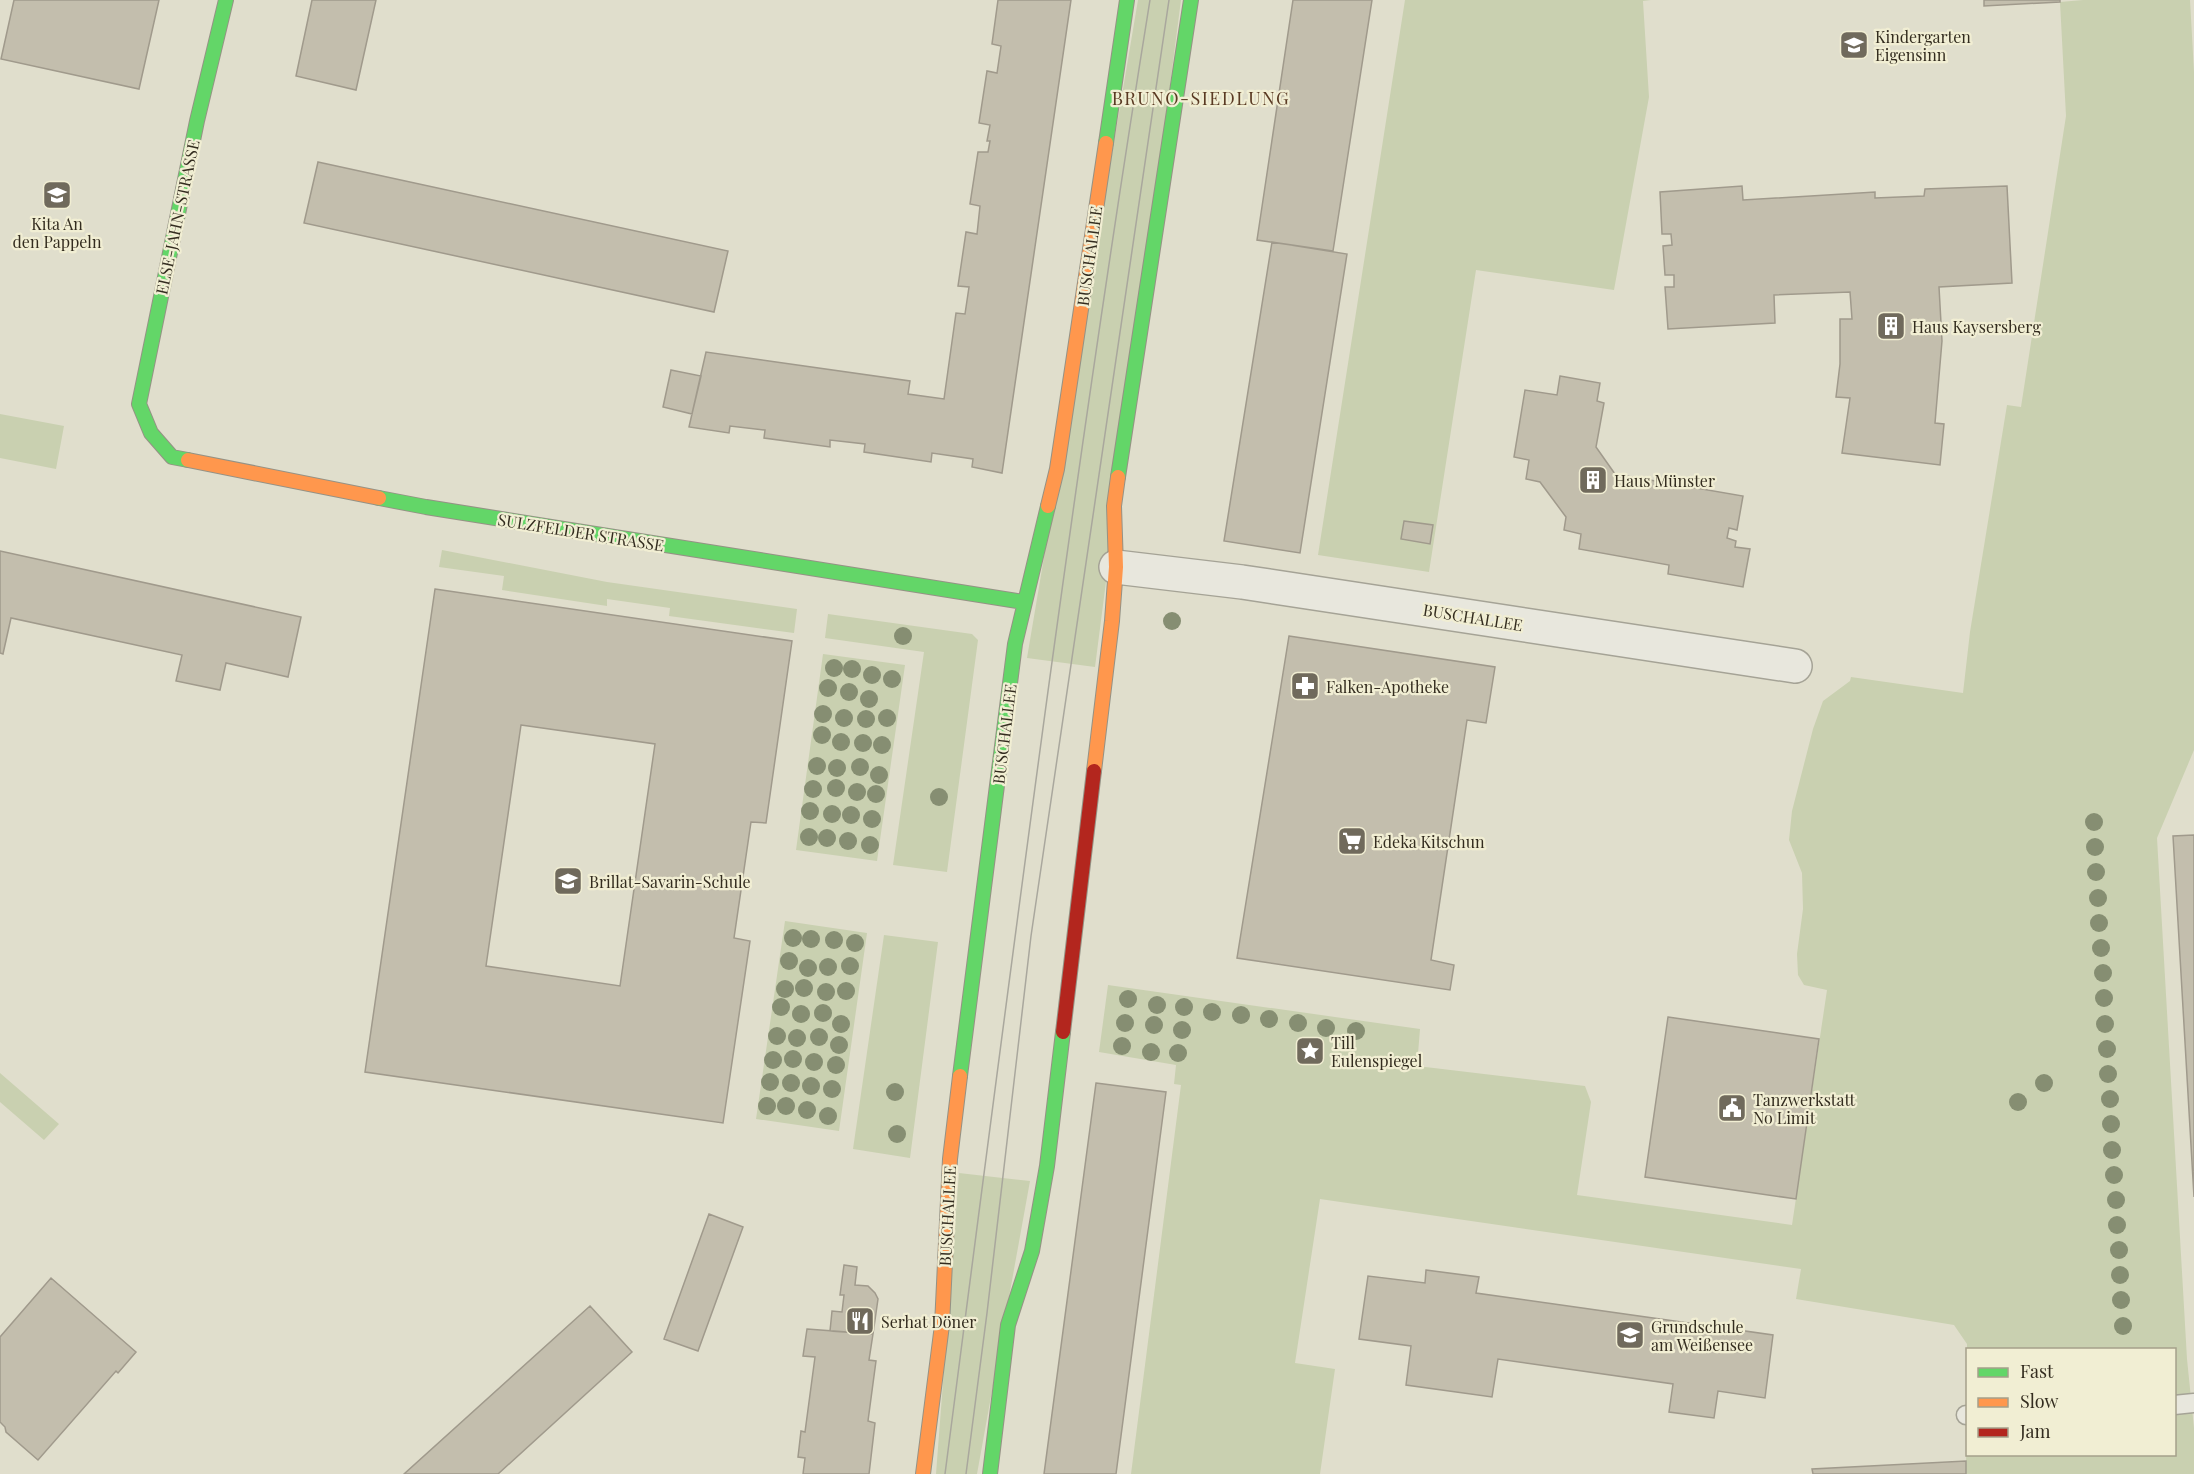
<svg xmlns="http://www.w3.org/2000/svg" width="2194" height="1474" font-family="'Playfair Display',serif">
	<style>
		.green { fill: #c9d0b0; fill-rule: evenodd }
		.building { fill: #c3bead; stroke: #a09a8c; stroke-width: 1.5; fill-rule: evenodd }
		.lines { fill: none; stroke-linecap: round; stroke-linejoin: round }
		.lane-casing { stroke: #a5a396; stroke-width: 21 }
		.street-casing { stroke: #a5a396; stroke-width: 36 }
		.fast-casing { stroke: #959285; stroke-width: 16 }
		.slow-casing { stroke: #959285; stroke-width: 16 }
		.jam-casing { stroke: #959285; stroke-width: 16 }
		.lane { stroke: #e8e7dd; stroke-width: 18 }
		.street { stroke: #e8e7dd; stroke-width: 33 }
		.fast { stroke: #63d668; stroke-width: 14 }
		.slow { stroke: #ff974d; stroke-width: 14 }
		.jam { stroke: #b3261e; stroke-width: 14 }
		.tram { stroke: #a9a79d; stroke-width: 1.5 }
		.tree { fill: #868e72 }
		.labels { text-anchor: middle; dominant-baseline: central; stroke-width: 4.5; stroke-linejoin: round; paint-order: stroke }
		.poi-label { font-size: 16px; fill: #332c1f; stroke: #f1eed3; text-anchor: start }
		.street-label { font-size: 16px; fill: #332c1f; stroke: #f1eed3 }
		.neighbourhood-label { font-size: 18px; letter-spacing: 1.5px; fill: #5a3a23; stroke: #f1eed3 }
	</style>
	<rect width="100%" height="100%" fill="#e0decc"/>
	<path class="green" d="M1138 0H1181L1095 667 1027 658Z
		M1405 0H1651L1643 1 1649 97 1614 290 1476 270 1429 572 1318 555Z
		M2083 0H2190L2194 72V750L2157 838 2187 1359 2194 1428V1474H1966L1967 1344 1954 1325 1796 1299 1801 1269 1320 1199 1295 1363 1335 1369 1320 1474H1131L1181 1085 1174 1084 1176 1065 1099 1052 1108 985 1420 1029 1417 1066 1585 1086 1591 1102 1577 1195 1792 1225 1827 990 1804 985 1798 975 1797 954 1803 909 1802 873 1789 840 1792 811 1813 729 1823 701 1850 681 1851 677 1963 693 1970 632 2007 405 2021 407 2066 116 2060 2ZM1968 1350H2174V1454H1968Z
		M0 414 64 426 56 469 0 458Z
		M442 550 607 582 797 609 794 633 669 616 670 608 607 599V606L502 590 504 576 439 567Z
		M828 614 972 634 978 640 947 872 893 865 924 652 825 638Z
		M823 654 905 665 877 861 796 850Z
		M785 921 867 933 839 1131 756 1119Z
		M884 935 938 942 910 1158 853 1149Z
		M0 1073 59 1124 44 1140 0 1102Z
		M959 1173 1030 1181 977 1474H936Z"/>
	<path class="building" d="M14 0H159L139 89 1 59Z
		M312 0H376L356 90 296 76Z
		M998 0H1071L1002 473 972 467 973 459 932 453 931 462 864 452 865 444 830 440V447L764 438 765 430 730 426 729 433 689 427 706 352 910 381 908 394 944 399 956 313 965 314 969 287 958 286 966 232 977 234 980 206 970 204 978 152H988L990 141H987L990 125 979 123 987 71 997 73 1001 46 992 44Z
		M1293 0H1372L1333 251 1257 240Z
		M1984 0H2060V2L1984 6Z
		M318 162 728 251 714 312 304 223Z
		M1742 186 1743 200 1875 192V198L1924 196 1925 189 2007 186 2012 283 1939 287 1942 341 1935 423 1944 424 1940 465 1842 453 1850 398 1836 397 1840 364V319H1852L1850 292 1774 295 1775 323 1668 329 1665 287H1674V275H1665L1663 246 1672 245 1671 234H1662L1660 192Z
		M1272 242 1347 254 1300 553 1224 541Z
		M671 370 701 376 692 414 663 407Z
		M1560 376 1600 383 1597 401 1604 403 1596 447 1615 474 1743 496 1737 530 1729 528 1727 538 1736 541 1735 547 1750 549 1743 587 1668 574 1669 565 1579 549 1581 534 1564 530 1566 517 1540 482 1526 479 1529 460 1514 457 1525 390 1557 395Z
		M1404 521 1433 525 1430 544 1401 539Z
		M0 551 301 617 288 677 226 663 220 690 176 681 182 655 11 618 3 654 0 653Z
		M435 589 792 641 766 823 751 822 734 938 750 941 723 1123 365 1072ZM521 725 655 744 620 986 486 966Z
		M1289 636 1495 667 1486 723 1467 720 1431 960 1454 965 1450 990 1237 958Z
		M2194 835V1197L2173 836Z
		M1668 1017 1819 1039 1796 1199 1645 1177Z
		M1096 1083 1166 1092 1116 1474H1044Z
		M709 1214 743 1227 698 1351 664 1339Z
		M844 1265 857 1267 855 1285 868 1286 875 1293 878 1299 873 1334 830 1331 832 1311 842 1312 844 1295H840Z
		M1426 1270 1479 1277 1476 1293 1773 1335 1765 1398 1718 1391 1714 1418 1669 1412 1673 1384 1498 1359 1492 1397 1406 1385 1411 1346 1359 1339 1368 1276 1425 1283Z
		M51 1278 136 1352 118 1373 116 1371 38 1460 6 1432 5 1427 0 1422V1337Z
		M590 1306 632 1352 498 1474H404Z
		M807 1329 873 1334 869 1360 876 1361 868 1421 875 1423 869 1474H803L805 1458 798 1457 801 1431 805 1432 815 1357 803 1356Z
		M1966 1461V1474H1813L1812 1469Z"/>
	<g class="lines">
		<g class="lane-casing">
			<path id="lane" d="M2174 1405 2194 1403
				M1966 1415H1968"/>
		</g>
		<g class="street-casing">
			<path id="street" d="M1116 567 1242 582 1795 666"/>
		</g>
		<g class="fast-casing">
			<path id="fast" d="M1106 143 1127 0
				M188 460 172 457 151 433 139 404 197 121 226 0
				M1118 477 1191 0
				M379 498 426 507 1024 602
				M960 1076 1015 644 1048 506
				M990 1474 1008 1325 1032 1251 1047 1166 1063 1032"/>
		</g>
		<g class="slow-casing">
			<path id="slow" d="M188 460 379 498
				M1048 506 1057 469 1106 143
				M1094 771 1112 621 1116 567 1114 506 1118 477
				M923 1474 942 1325 950 1159 960 1076"/>
		</g>
		<g class="jam-casing">
			<path id="jam" d="M1063 1032 1094 771"/>
		</g>
		<use href="#lane" class="lane"/>
		<use href="#street" class="street"/>
		<use href="#fast" class="fast"/>
		<use href="#slow" class="slow"/>
		<use href="#jam" class="jam"/>
		<path class="tram" d="M945 1474C1009 982 1071 490 1150 0
			M966 1474 987 1313 1031 936 1169 0"/>
	</g>
	<g class="tree">
		<circle cx="1172" cy="621" r="9"/>
		<circle cx="903" cy="636" r="9"/>
		<circle cx="834" cy="668" r="9"/>
		<circle cx="852" cy="669" r="9"/>
		<circle cx="872" cy="675" r="9"/>
		<circle cx="892" cy="679" r="9"/>
		<circle cx="828" cy="688" r="9"/>
		<circle cx="849" cy="692" r="9"/>
		<circle cx="869" cy="699" r="9"/>
		<circle cx="823" cy="714" r="9"/>
		<circle cx="844" cy="718" r="9"/>
		<circle cx="887" cy="718" r="9"/>
		<circle cx="866" cy="719" r="9"/>
		<circle cx="822" cy="735" r="9"/>
		<circle cx="841" cy="742" r="9"/>
		<circle cx="863" cy="743" r="9"/>
		<circle cx="882" cy="745" r="9"/>
		<circle cx="817" cy="766" r="9"/>
		<circle cx="860" cy="767" r="9"/>
		<circle cx="837" cy="768" r="9"/>
		<circle cx="879" cy="775" r="9"/>
		<circle cx="836" cy="788" r="9"/>
		<circle cx="813" cy="789" r="9"/>
		<circle cx="857" cy="792" r="9"/>
		<circle cx="876" cy="794" r="9"/>
		<circle cx="939" cy="797" r="9"/>
		<circle cx="810" cy="811" r="9"/>
		<circle cx="832" cy="814" r="9"/>
		<circle cx="851" cy="815" r="9"/>
		<circle cx="872" cy="819" r="9"/>
		<circle cx="2094" cy="822" r="9"/>
		<circle cx="809" cy="837" r="9"/>
		<circle cx="827" cy="838" r="9"/>
		<circle cx="848" cy="841" r="9"/>
		<circle cx="870" cy="845" r="9"/>
		<circle cx="2095" cy="847" r="9"/>
		<circle cx="2096" cy="872" r="9"/>
		<circle cx="2098" cy="898" r="9"/>
		<circle cx="2099" cy="923" r="9"/>
		<circle cx="793" cy="938" r="9"/>
		<circle cx="811" cy="939" r="9"/>
		<circle cx="834" cy="940" r="9"/>
		<circle cx="855" cy="943" r="9"/>
		<circle cx="2101" cy="948" r="9"/>
		<circle cx="789" cy="961" r="9"/>
		<circle cx="850" cy="966" r="9"/>
		<circle cx="828" cy="967" r="9"/>
		<circle cx="808" cy="968" r="9"/>
		<circle cx="2103" cy="973" r="9"/>
		<circle cx="804" cy="988" r="9"/>
		<circle cx="785" cy="989" r="9"/>
		<circle cx="846" cy="991" r="9"/>
		<circle cx="826" cy="992" r="9"/>
		<circle cx="2104" cy="998" r="9"/>
		<circle cx="1128" cy="999" r="9"/>
		<circle cx="1157" cy="1005" r="9"/>
		<circle cx="781" cy="1007" r="9"/>
		<circle cx="1184" cy="1007" r="9"/>
		<circle cx="1212" cy="1012" r="9"/>
		<circle cx="823" cy="1013" r="9"/>
		<circle cx="801" cy="1014" r="9"/>
		<circle cx="1241" cy="1015" r="9"/>
		<circle cx="1269" cy="1019" r="9"/>
		<circle cx="1125" cy="1023" r="9"/>
		<circle cx="1298" cy="1023" r="9"/>
		<circle cx="841" cy="1024" r="9"/>
		<circle cx="2105" cy="1024" r="9"/>
		<circle cx="1154" cy="1025" r="9"/>
		<circle cx="1326" cy="1028" r="9"/>
		<circle cx="1182" cy="1030" r="9"/>
		<circle cx="1356" cy="1031" r="9"/>
		<circle cx="777" cy="1036" r="9"/>
		<circle cx="819" cy="1037" r="9"/>
		<circle cx="797" cy="1038" r="9"/>
		<circle cx="839" cy="1045" r="9"/>
		<circle cx="1122" cy="1046" r="9"/>
		<circle cx="2107" cy="1049" r="9"/>
		<circle cx="1151" cy="1052" r="9"/>
		<circle cx="1178" cy="1053" r="9"/>
		<circle cx="793" cy="1059" r="9"/>
		<circle cx="773" cy="1060" r="9"/>
		<circle cx="814" cy="1062" r="9"/>
		<circle cx="836" cy="1065" r="9"/>
		<circle cx="2108" cy="1074" r="9"/>
		<circle cx="770" cy="1082" r="9"/>
		<circle cx="791" cy="1083" r="9"/>
		<circle cx="2044" cy="1083" r="9"/>
		<circle cx="811" cy="1086" r="9"/>
		<circle cx="832" cy="1089" r="9"/>
		<circle cx="895" cy="1092" r="9"/>
		<circle cx="2110" cy="1099" r="9"/>
		<circle cx="2018" cy="1102" r="9"/>
		<circle cx="767" cy="1106" r="9"/>
		<circle cx="786" cy="1106" r="9"/>
		<circle cx="807" cy="1110" r="9"/>
		<circle cx="828" cy="1116" r="9"/>
		<circle cx="2111" cy="1124" r="9"/>
		<circle cx="897" cy="1134" r="9"/>
		<circle cx="2112" cy="1150" r="9"/>
		<circle cx="2114" cy="1175" r="9"/>
		<circle cx="2116" cy="1200" r="9"/>
		<circle cx="2117" cy="1225" r="9"/>
		<circle cx="2119" cy="1250" r="9"/>
		<circle cx="2120" cy="1275" r="9"/>
		<circle cx="2121" cy="1300" r="9"/>
		<circle cx="2123" cy="1326" r="9"/>
	</g>
	<defs>
		<g id="school-square" transform="scale(1.5)"><rect x="-9" y="-9" width="18" height="18" rx="4" fill="#706a5c" stroke="#f1eed3"/><path d="M0-5L7-2L0 1L-7-2ZM-4 1L0 2.5L4 1V4Q0 6-4 4Z" fill="#fff"/></g>
		<g id="building-square" transform="scale(1.5)"><rect x="-9" y="-9" width="18" height="18" rx="4" fill="#706a5c" stroke="#f1eed3"/><path d="M-4-6H4V6H1V3H-1V6H-4ZM-2.5-4.3h1.7v1.8h-1.7ZM.8-4.3h1.7v1.8H.8ZM-2.5-1h1.7V.8h-1.7ZM.8-1h1.7V.8H.8Z" fill="#fff"/></g>
		<g id="pharmacy-square" transform="scale(1.5)"><rect x="-9" y="-9" width="18" height="18" rx="4" fill="#706a5c" stroke="#f1eed3"/><path d="M-2-6h4v4h4v4h-4v4h-4v-4h-4v-4h4Z" fill="#fff"/></g>
		<g id="supermarket-square" transform="scale(1.5)"><rect x="-9" y="-9" width="18" height="18" rx="4" fill="#706a5c" stroke="#f1eed3"/><path d="M-6-5.5h2.5l.6 2H6L4.5 2H-2.5L-4.4-4H-6ZM-1.5 3.2a1.3 1.3 0 1 0 .1 0ZM3 3.2a1.3 1.3 0 1 0 .1 0Z" fill="#fff"/></g>
		<g id="sight-square" transform="scale(1.5)"><rect x="-9" y="-9" width="18" height="18" rx="4" fill="#706a5c" stroke="#f1eed3"/><path d="M0-6L1.8-2.2L6-1.7L2.9 1.2L3.7 5.4L0 3.3L-3.7 5.4L-2.9 1.2L-6-1.7L-1.8-2.2Z" fill="#fff"/></g>
		<g id="civic-square" transform="scale(1.5)"><rect x="-9" y="-9" width="18" height="18" rx="4" fill="#706a5c" stroke="#f1eed3"/><path d="M-.6-6.5H3V-4.5H.6V-3L4-1V1h2V6H-6V1h2V-1L-.6-3ZM-1.2 2.5V6h2.4V2.5Z" fill="#fff"/></g>
		<g id="restaurant-square" transform="scale(1.5)"><rect x="-9" y="-9" width="18" height="18" rx="4" fill="#706a5c" stroke="#f1eed3"/><path d="M-5-6h1v4h1v-4h1v4h1v-4h1v5L-1.5 .5V6h-2V.5L-5-1ZM5-6V6H3V1.5H1.5Q1.5-4 5-6Z" fill="#fff"/></g>
	</defs>
	<g fill-rule="evenodd">
		<use href="#school-square" x="1854" y="45"/>
		<use href="#school-square" x="57" y="195"/>
		<use href="#building-square" x="1891" y="326"/>
		<use href="#building-square" x="1593" y="480"/>
		<use href="#pharmacy-square" x="1305" y="686"/>
		<use href="#supermarket-square" x="1352" y="841"/>
		<use href="#school-square" x="568" y="881"/>
		<use href="#sight-square" x="1310" y="1051"/>
		<use href="#civic-square" x="1732" y="1108"/>
		<use href="#restaurant-square" x="860" y="1321"/>
		<use href="#school-square" x="1630" y="1335"/>
	</g>
	<g class="labels">
		<g class="poi-label">
			<text x="1875" y="36">Kindergarten<tspan x="1875" dy="18">Eigensinn</tspan></text>
			<text x="57" y="223" text-anchor="middle">Kita An<tspan x="57" dy="18">den Pappeln</tspan></text>
			<text x="1912" y="326">Haus Kaysersberg</text>
			<text x="1614" y="480">Haus Münster</text>
			<text x="1326" y="686">Falken-Apotheke</text>
			<text x="1373" y="841">Edeka Kitschun</text>
			<text x="589" y="881">Brillat-Savarin-Schule</text>
			<text x="1331" y="1042">Till<tspan x="1331" dy="18">Eulenspiegel</tspan></text>
			<text x="1753" y="1099">Tanzwerkstatt<tspan x="1753" dy="18">No Limit</tspan></text>
			<text x="881" y="1321">Serhat Döner</text>
			<text x="1651" y="1326">Grundschule<tspan x="1651" dy="18">am Weißensee</tspan></text>
		</g>
		<g class="street-label">
			<text transform="translate(177 217) rotate(-78)">ELSE-JAHN-STRASSE</text>
			<text transform="translate(1089 256) rotate(-82)">BUSCHALLEE</text>
			<text transform="translate(581 532) rotate(9)">SULZFELDER STRASSE</text>
			<text transform="translate(1473 617) rotate(9)">BUSCHALLEE</text>
			<text transform="translate(1004 734) rotate(-83)">BUSCHALLEE</text>
			<text transform="translate(947 1216) rotate(-87)">BUSCHALLEE</text>
		</g>
		<g class="neighbourhood-label">
			<text x="1201" y="98">BRUNO-SIEDLUNG</text>
		</g>
	</g>
	<rect x="1966" y="1348" width="210" height="108" fill="#f1eed3" stroke="#a5a08b" stroke-width="1.5"/>
	<rect x="1978" y="1368" width="30" height="9" fill="#63d668" stroke="#a5a08b" stroke-width="1.5"/>
	<text x="2020" y="1378" font-size="18" fill="#332c1f">Fast</text>
	<rect x="1978" y="1398" width="30" height="9" fill="#ff974d" stroke="#a5a08b" stroke-width="1.5"/>
	<text x="2020" y="1408" font-size="18" fill="#332c1f">Slow</text>
	<rect x="1978" y="1428" width="30" height="9" fill="#b3261e" stroke="#a5a08b" stroke-width="1.5"/>
	<text x="2020" y="1438" font-size="18" fill="#332c1f">Jam</text>
</svg>
